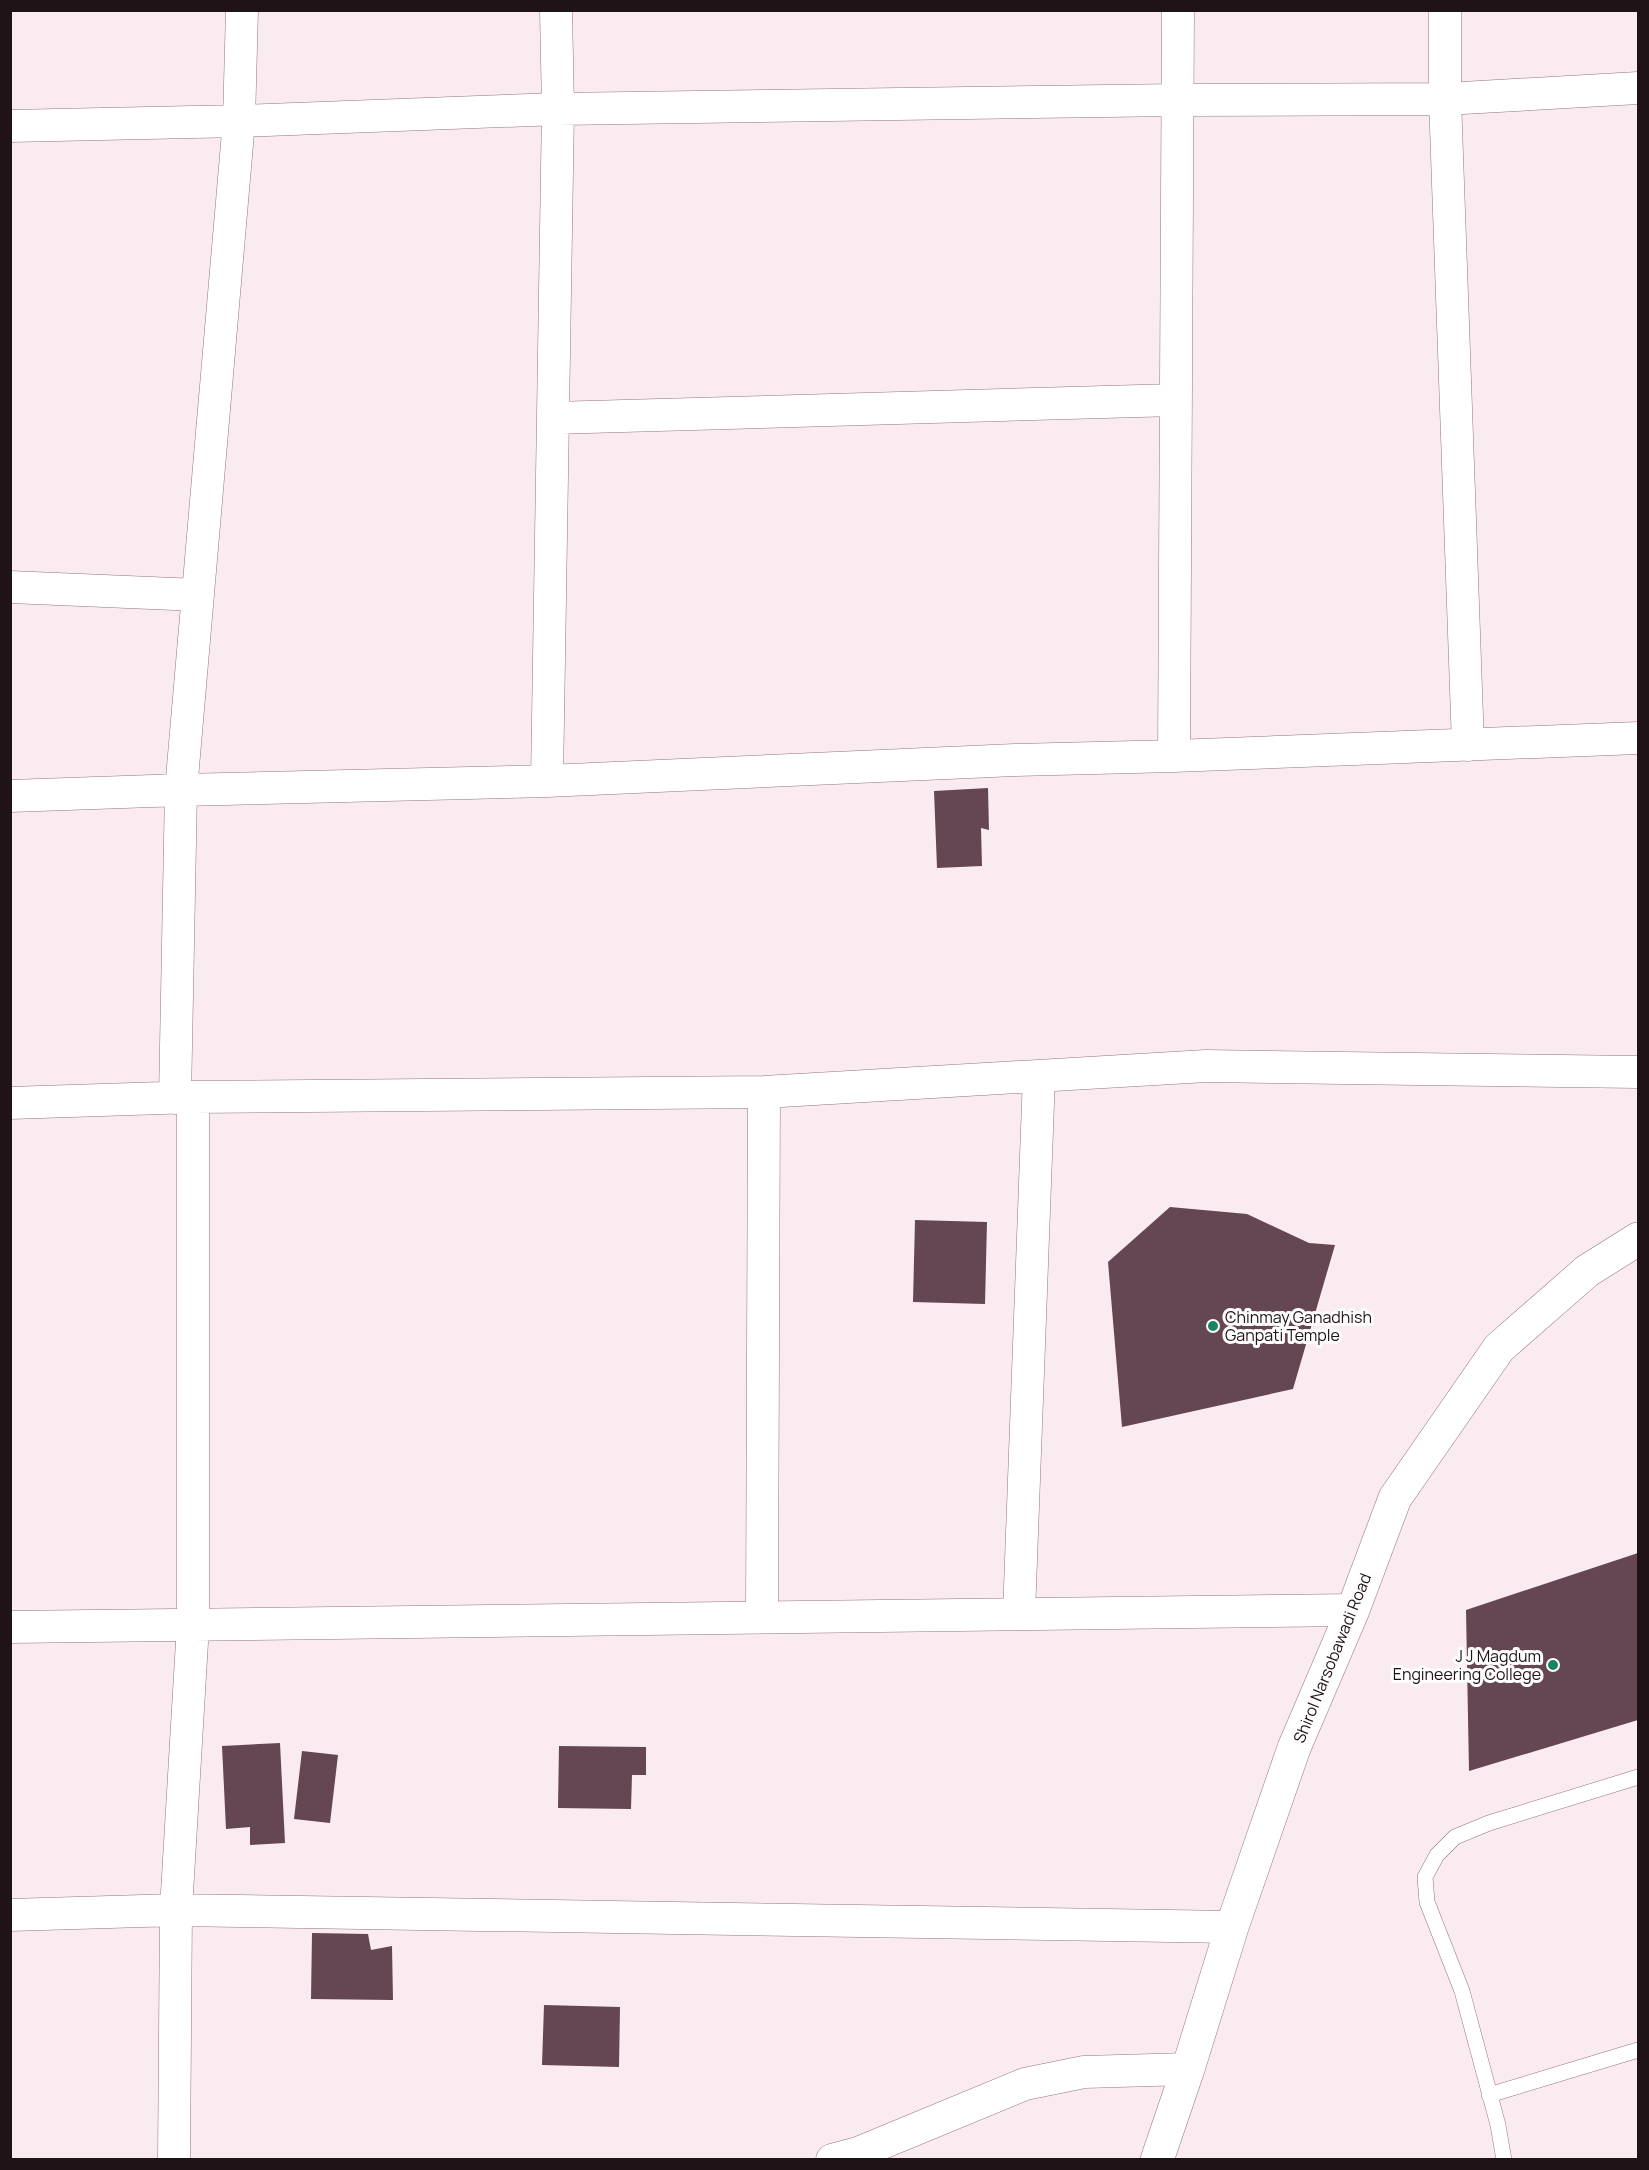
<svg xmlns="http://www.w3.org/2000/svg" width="1649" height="2170" font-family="Manrope,sans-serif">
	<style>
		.building { fill: #654653 }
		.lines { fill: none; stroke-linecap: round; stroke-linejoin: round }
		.service-casing { stroke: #957381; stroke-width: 16 }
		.minor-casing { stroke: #957381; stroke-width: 33 }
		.secondary-casing { stroke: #957381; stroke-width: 34 }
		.service { stroke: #fff; stroke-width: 15 }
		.minor { stroke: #fff; stroke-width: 32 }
		.secondary { stroke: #fff; stroke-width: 33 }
		.poi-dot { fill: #188460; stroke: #fdfdfd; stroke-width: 2 }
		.labels { text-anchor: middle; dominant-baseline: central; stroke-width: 6; stroke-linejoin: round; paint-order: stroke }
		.poi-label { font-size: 16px; fill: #201318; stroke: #fdfdfd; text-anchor: start }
		.street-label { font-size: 16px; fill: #201318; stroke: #fdfdfd }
	</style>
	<rect width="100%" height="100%" fill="#faebf1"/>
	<path class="building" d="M988 788 989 830 981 828 982 866 937 868 934 791Z
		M1170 1207 1247 1214 1309 1243 1335 1245 1293 1389 1122 1427 1108 1262Z
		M915 1220 987 1222 985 1304 913 1302Z
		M1638 1553V1720L1469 1771 1466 1610Z
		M280 1743 285 1843 250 1845V1827L226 1829 222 1746Z
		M559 1746 646 1747V1775H632L631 1809 558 1808Z
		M302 1751 338 1755 330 1823 294 1819Z
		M312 1933 368 1934 371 1950 392 1946 393 2000 311 1999Z
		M544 2005 620 2007 619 2067 542 2065Z"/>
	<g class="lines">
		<g class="service-casing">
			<path id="service" d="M1489 2095 1638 2050
				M1504 2160 1498 2125 1462 1991 1427 1902 1425 1877 1437 1855 1455 1837 1489 1823 1638 1777"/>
		</g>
		<g class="minor-casing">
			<path id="minor" d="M1445 10V99L1468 745
				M10 126 239 121 558 109 1178 100 1445 99 1638 88
				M553 418 1175 400
				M10 587 198 595
				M1174 756 1178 10
				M547 781 558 109 556 10
				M10 796 181 790 547 781 1015 760 1174 756 1638 738
				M175 1098 181 790 239 121 242 10
				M10 1103 193 1097 764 1092 1206 1066 1638 1072
				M1019 1614 1039 1076
				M762 1617 764 1092
				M10 1627 1353 1610
				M10 1915 176 1910 193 1625V1097
				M174 2160 176 1910 1232 1927
				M832 2160 858 2153 1025 2084 1084 2072 1188 2069"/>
		</g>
		<g class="secondary-casing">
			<path id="secondary" d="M1157 2160 1188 2069 1232 1927 1294 1748 1353 1610 1395 1498 1499 1348 1587 1271 1638 1239"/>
		</g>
		<use href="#service" class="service"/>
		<use href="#minor" class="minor"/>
		<use href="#secondary" class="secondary"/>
	</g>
	<g class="poi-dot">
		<circle cx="1213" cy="1326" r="6"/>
		<circle cx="1553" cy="1665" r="6"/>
	</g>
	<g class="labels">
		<g class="poi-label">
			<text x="1225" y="1317">Chinmay Ganadhish<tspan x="1225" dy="18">Ganpati Temple</tspan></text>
			<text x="1541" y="1656" text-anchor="end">J J Magdum<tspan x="1541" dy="18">Engineering College</tspan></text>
		</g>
		<g class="street-label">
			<text transform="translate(1332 1658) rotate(-68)">Shirol Narsobawadi Road</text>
		</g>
	</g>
	<rect width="1649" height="2170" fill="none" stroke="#201318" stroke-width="24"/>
</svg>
